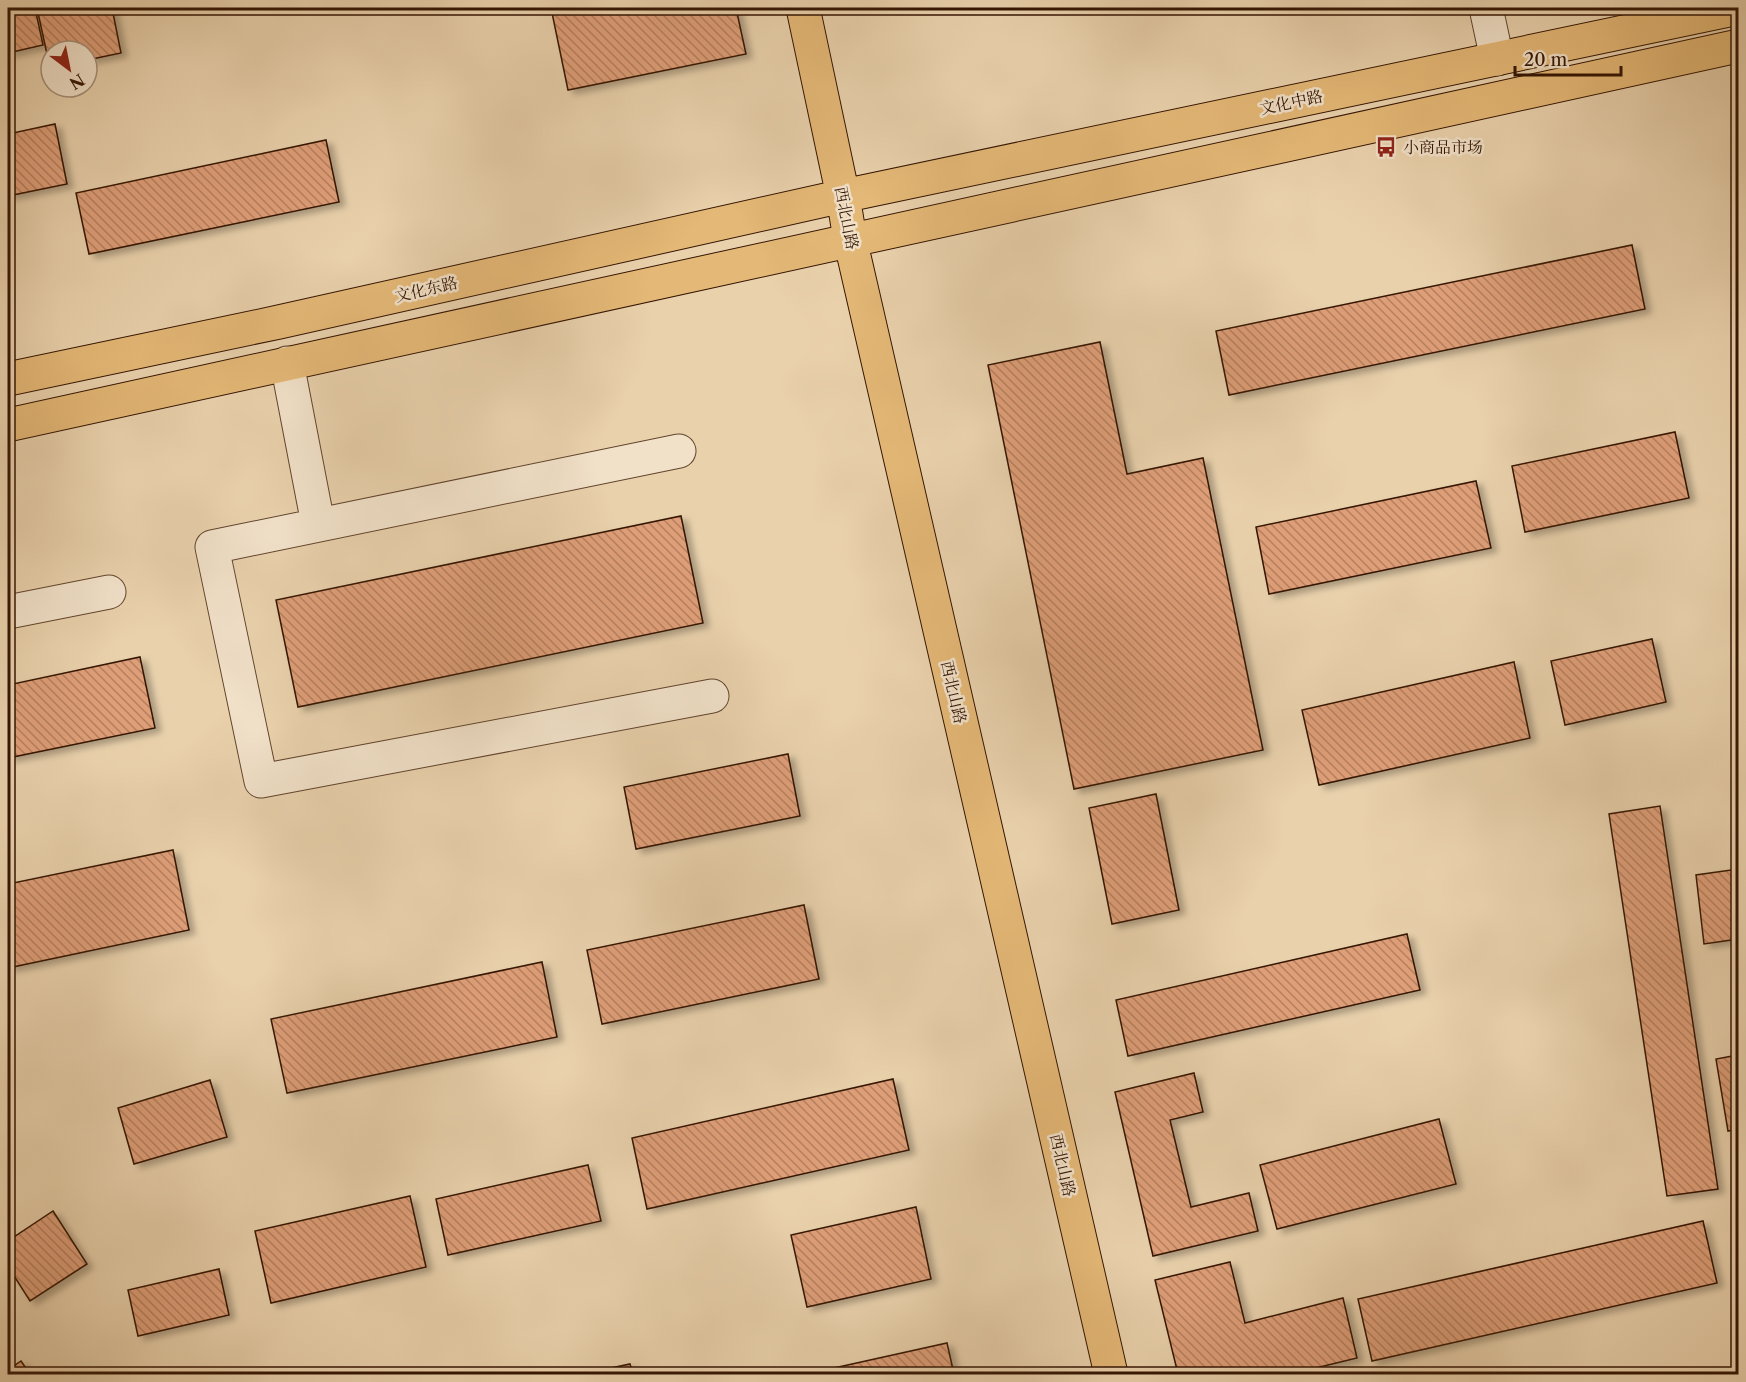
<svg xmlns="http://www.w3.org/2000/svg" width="1746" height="1382" font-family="'Libre Caslon Text','Noto Serif SC',serif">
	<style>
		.building { fill: url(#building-back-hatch); stroke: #341503; stroke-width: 1.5; filter: url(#shadow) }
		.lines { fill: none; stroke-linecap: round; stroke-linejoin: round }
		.minor-casing { stroke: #61442d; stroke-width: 35 }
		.major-casing { stroke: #341503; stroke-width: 35 }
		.minor { stroke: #f1e1c9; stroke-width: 33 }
		.major { stroke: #e4b876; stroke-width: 33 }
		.labels { text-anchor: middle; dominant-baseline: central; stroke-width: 5; stroke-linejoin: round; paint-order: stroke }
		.street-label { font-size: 16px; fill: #341503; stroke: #f1e1c9 }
		.poi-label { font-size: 16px; fill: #341503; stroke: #f1e1c9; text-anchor: start }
	</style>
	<defs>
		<pattern id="building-back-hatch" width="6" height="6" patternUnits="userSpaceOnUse" patternTransform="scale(1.5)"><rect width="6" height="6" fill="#de9e78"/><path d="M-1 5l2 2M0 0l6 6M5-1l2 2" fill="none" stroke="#b58060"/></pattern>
		<filter id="shadow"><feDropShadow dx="6" dy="4" stdDeviation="3" flood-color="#0004"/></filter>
	</defs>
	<rect width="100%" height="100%" fill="#e9d1ac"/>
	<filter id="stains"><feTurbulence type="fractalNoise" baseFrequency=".00333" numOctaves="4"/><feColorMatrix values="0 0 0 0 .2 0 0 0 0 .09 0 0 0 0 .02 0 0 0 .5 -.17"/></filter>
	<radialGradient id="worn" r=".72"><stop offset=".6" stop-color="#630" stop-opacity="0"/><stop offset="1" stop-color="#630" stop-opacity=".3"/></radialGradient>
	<path class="building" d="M8 8H35L43 45 8 53Z
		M37 8H112L121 53 87 60V51H51L50 68Z
		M551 8H736L746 54 568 90Z
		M55 124 67 184 8 196V134Z
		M326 140 339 202 89 254 76 193Z
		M1632 245 1645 309 1229 395 1216 331Z
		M1100 342 1127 474 1203 458 1263 750 1074 789 988 365Z
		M1675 432 1689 498 1525 532 1512 466Z
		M1476 481 1491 548 1269 594 1256 527Z
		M681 516 703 623 298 707 276 600Z
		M1652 639 1666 702 1565 725 1551 661Z
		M140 657 155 728 8 758V685Z
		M1514 662 1530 738 1319 785 1302 710Z
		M788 754 800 816 636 849 624 787Z
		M1156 794 1179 910 1112 924 1089 808Z
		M1660 806 1718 1189 1667 1196 1609 814Z
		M173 850 189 930 8 968V884Z
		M1738 869V939L1704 944 1696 875Z
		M804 905 819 979 602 1024 587 950Z
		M1407 934 1420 990 1128 1056 1116 1000Z
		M542 962 557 1037 287 1093 271 1019Z
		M1738 1055V1129L1728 1131 1716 1059Z
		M1194 1073 1203 1112 1170 1120 1191 1207 1249 1193 1258 1231 1153 1256 1115 1092Z
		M893 1079 909 1150 647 1209 632 1138Z
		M210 1080 227 1137 134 1164 118 1108Z
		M1439 1119 1456 1184 1277 1229 1260 1165Z
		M588 1165 601 1221 448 1255 436 1199Z
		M410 1196 426 1267 271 1303 255 1231Z
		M916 1207 931 1279 807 1307 791 1235Z
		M53 1211 87 1264 30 1301 11 1271 8 1273V1241Z
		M1738 1216V1256L1732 1218Z
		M1703 1221 1717 1283 1372 1361 1358 1299Z
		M1230 1262 1245 1323 1343 1298 1357 1358 1291 1374H1178L1155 1280Z
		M219 1269 229 1315 138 1336 128 1290Z
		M947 1343 954 1374H807Z
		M21 1361 30 1374H8V1370Z
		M630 1364 633 1374H583Z"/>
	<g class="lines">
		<g class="minor-casing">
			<path id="minor" d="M1486 8 1497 59
				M287 363 318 524
				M679 451 212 547 261 781 712 696
				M8 612 109 592"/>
		</g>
		<g class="major-casing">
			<path id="major" d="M803 8 843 196 850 239 1111 1374
				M8 379 279 322 843 196 1738 8
				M8 425 1738 46"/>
		</g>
		<use href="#minor" class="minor"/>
		<use href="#major" class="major"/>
	</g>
	<defs>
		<g id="bus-bare" transform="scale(1.62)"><path d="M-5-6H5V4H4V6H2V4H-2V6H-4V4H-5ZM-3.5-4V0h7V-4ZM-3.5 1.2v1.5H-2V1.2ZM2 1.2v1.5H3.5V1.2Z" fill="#8f2418" stroke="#f1e1c9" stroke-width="2.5" paint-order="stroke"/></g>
	</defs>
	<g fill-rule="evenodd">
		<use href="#bus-bare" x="1386" y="147"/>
	</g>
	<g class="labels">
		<g class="street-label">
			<text transform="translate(1291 102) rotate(-12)">文化中路</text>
			<text transform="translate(847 218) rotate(79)">西北山路</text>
			<text transform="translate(426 289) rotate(-13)">文化东路</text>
			<text transform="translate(954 692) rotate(77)">西北山路</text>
			<text transform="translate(1063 1165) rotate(77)">西北山路</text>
		</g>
		<g class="poi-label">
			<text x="1403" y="147">小商品市场</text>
		</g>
	</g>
	<rect width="1746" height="1382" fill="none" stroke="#e9d1ac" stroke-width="30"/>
	<rect x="9" y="9" width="1728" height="1364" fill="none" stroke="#341503" stroke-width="3"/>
	<rect x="15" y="15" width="1716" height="1352" fill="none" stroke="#341503" stroke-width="1.5"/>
	<g transform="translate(69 69) rotate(148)"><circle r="28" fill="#f1e1c9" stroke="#a58f7a" stroke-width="1.5"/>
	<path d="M0-4.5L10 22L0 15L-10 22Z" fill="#8f2418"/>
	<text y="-9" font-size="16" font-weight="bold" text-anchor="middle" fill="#341503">N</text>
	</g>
	<path d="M1515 66v9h106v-9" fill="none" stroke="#341503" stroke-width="3"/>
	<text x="1524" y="66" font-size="18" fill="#341503" stroke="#f1e1c9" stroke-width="4.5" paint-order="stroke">20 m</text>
	<rect width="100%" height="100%" filter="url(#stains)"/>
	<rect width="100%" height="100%" fill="url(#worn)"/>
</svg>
